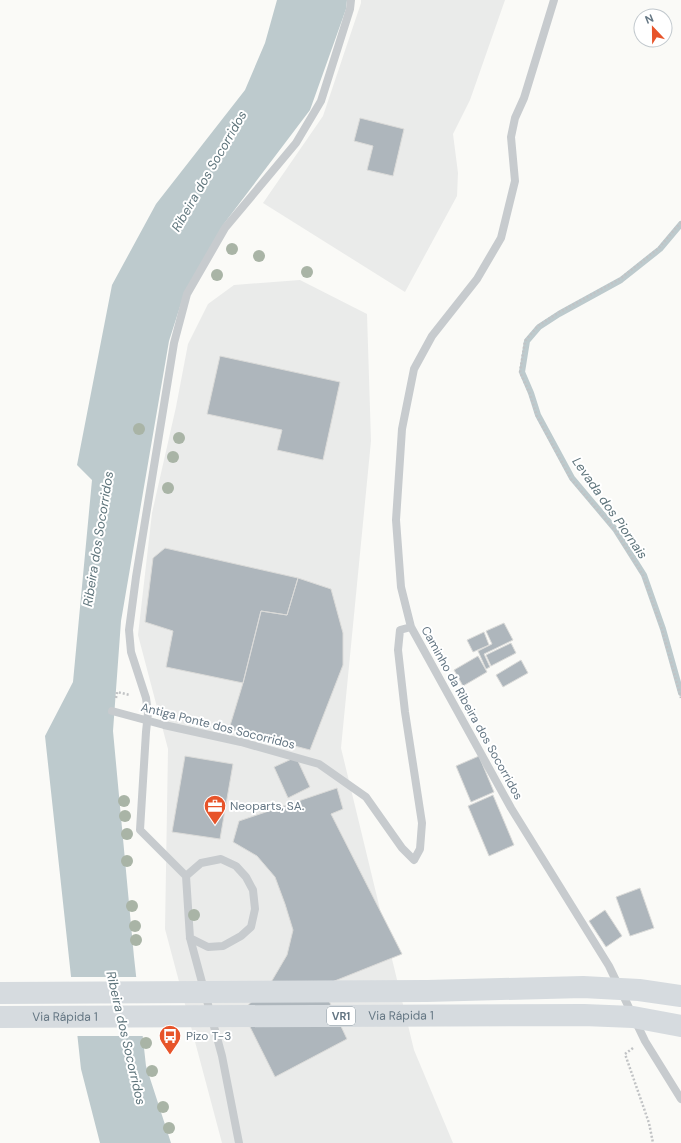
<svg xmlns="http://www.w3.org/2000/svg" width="681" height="1143" font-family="'DM Sans',sans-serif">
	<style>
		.built { fill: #eaebea }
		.water { fill: #bdcacd }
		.pier { fill: #fafaf7 }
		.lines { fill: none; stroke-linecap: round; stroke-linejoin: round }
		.stream { stroke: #bdcacd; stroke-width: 6 }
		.building { fill: #aeb6bc; stroke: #dbdbd9 }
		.path { stroke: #c1c3c5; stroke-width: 2.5; stroke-dasharray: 2 2; stroke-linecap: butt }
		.lane { stroke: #c7cbce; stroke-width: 8 }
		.highway { stroke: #d6dbdf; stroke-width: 22 }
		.tree { fill: #a9b4a6 }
		.labels { text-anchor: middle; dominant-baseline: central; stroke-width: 4; stroke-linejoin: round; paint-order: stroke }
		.shield { fill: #fff; stroke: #929fa8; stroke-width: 1 }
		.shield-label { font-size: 11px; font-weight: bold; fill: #647683 }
		.street-label { font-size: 12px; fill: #647683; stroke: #fff }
		.poi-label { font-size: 12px; fill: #647683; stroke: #fff; text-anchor: start }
		.water-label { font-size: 13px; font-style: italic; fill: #5f757c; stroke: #fff }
	</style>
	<rect width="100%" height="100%" fill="#fafaf7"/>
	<path class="built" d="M361 0H505L470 100 453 134 458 173 457 196 405 292 263 203 323 116 361 3Z
		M300 280 367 314 371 441 341 748 414 1050 453 1143H222L165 929 168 749 138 635 152 513 176 407 188 344 208 304 234 285Z"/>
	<path class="water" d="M277 0H347L346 9 310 110 223 225 185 291 169 341 121 621 113 731 134 957 146 1066 171 1143H100L81 1069 45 736 73 682 92 480 77 465 112 285 156 204 245 90 265 43Z"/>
	<path class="pier" d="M69 977H138L145 1036H76Z"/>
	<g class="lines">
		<path class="stream" d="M681 224 660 249 621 280 559 314 539 327 527 341 522 372 531 393 538 415 572 478 615 529 644 575 663 629 681 693"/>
	</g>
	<path class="building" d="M360 118 404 129 393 176 367 170 373 146 354 141Z
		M220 356 340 382 323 460 277 450 282 430 207 414Z
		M165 548 298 578 287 615 261 611 243 683 166 667 173 631 145 622 153 558Z
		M298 578 331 589 343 633V665L310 750 229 729 243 683 261 611 287 615Z
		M504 623 513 640 484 654 490 667 486 669 478 651 492 644 486 631Z
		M484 632 489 645 473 652 467 640Z
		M511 643 516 653 491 666 486 655Z
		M478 656 487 672 463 686 454 670Z
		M521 660 528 673 503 687 496 675Z
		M185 756 233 764 220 839 172 832Z
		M479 756 494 792 471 802 456 766Z
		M296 757 310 787 288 798 274 767Z
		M337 788 343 809 331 814 402 954 322 986 347 1039 275 1077 242 1011 270 984 287 955 293 930 285 904 275 877 257 856 233 842 239 821Z
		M493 795 514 845 489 856 468 806Z
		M640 888 654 928 630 936 616 897Z
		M605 910 622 936 606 947 589 921Z"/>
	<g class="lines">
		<path class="path" d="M681 222 659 248 620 279 558 313 538 326 525 341 520 372 530 394 537 416 571 479 614 529 643 575 662 629 681 698
			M116 698 117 692 130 695
			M633 1048 625 1054 649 1123 653 1143"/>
		<path class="lane" d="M554 0 524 98 515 118 511 137 515 181 501 238 477 279 432 336 414 369 402 429 396 520 401 587 411 627 511 808 609 966 645 1041 681 1099
			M112 711 164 725 241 742 319 764 366 797 402 848 414 860 420 849 422 823 405 712 398 650 400 630 411 627
			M186 876 201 863 221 859 236 866 246 877 253 890 255 909 251 927 241 936 223 946 208 947 190 938
			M239 1143 222 1056 190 938 186 876 140 830 146 732 148 713 146 698 131 652 129 630 136 577 174 343 187 294 225 228 296 143 321 101 350 9 351 0"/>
		<g class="highway">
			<path d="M0 993 427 991 583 987 639 990 681 996"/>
			<path id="s1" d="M0 1017 584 1015 633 1017 681 1026"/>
		</g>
	</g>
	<g class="tree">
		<circle cx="232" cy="249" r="6"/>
		<circle cx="259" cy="256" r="6"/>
		<circle cx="307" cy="272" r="6"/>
		<circle cx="217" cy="275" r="6"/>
		<circle cx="139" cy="429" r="6"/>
		<circle cx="179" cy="438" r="6"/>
		<circle cx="173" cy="457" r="6"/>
		<circle cx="168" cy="488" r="6"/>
		<circle cx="124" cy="801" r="6"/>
		<circle cx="125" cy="816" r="6"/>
		<circle cx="127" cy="834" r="6"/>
		<circle cx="127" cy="861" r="6"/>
		<circle cx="132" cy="906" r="6"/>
		<circle cx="194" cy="915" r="6"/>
		<circle cx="135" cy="926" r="6"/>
		<circle cx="136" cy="940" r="6"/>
		<circle cx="146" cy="1043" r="6"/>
		<circle cx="152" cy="1071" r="6"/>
		<circle cx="163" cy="1107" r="6"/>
		<circle cx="169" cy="1128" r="6"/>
	</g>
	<defs>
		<g id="office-pin" transform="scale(1.15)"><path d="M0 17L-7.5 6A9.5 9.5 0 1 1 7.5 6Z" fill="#e7542a" stroke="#fff"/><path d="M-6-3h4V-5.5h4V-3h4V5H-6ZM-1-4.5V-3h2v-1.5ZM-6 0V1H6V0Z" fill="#fff"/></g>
		<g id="bus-pin" transform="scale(1.15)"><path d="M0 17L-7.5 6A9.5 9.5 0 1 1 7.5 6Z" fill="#e7542a" stroke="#fff"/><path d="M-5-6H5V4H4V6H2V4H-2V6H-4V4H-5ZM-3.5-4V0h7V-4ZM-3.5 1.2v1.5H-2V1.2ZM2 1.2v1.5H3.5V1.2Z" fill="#fff"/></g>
	</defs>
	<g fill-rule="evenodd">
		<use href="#office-pin" x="215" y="806"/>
		<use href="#bus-pin" x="170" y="1036"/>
	</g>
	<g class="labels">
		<rect class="shield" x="327" y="1007" width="28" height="18" rx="3"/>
		<g class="shield-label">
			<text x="341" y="1016">VR1</text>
		</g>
		<g class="street-label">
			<text transform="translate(472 713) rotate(61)">Caminho da Ribeira dos Socorridos</text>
			<text transform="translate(218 726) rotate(14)">Antiga Ponte dos Socorridos</text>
			<text stroke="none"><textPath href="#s1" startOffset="401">Via Rápida 1</textPath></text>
			<text stroke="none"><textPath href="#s1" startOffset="65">Via Rápida 1</textPath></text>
		</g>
		<g class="poi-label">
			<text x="230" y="806">Neoparts, SA.</text>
			<text x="186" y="1036">Pizo T-3</text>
		</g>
		<g class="water-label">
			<text transform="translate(209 171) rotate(-60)">Ribeira dos Socorridos</text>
			<text transform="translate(610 508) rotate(55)">Levada dos Piornais</text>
			<text transform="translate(98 539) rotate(-81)">Ribeira dos Socorridos</text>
			<text transform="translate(126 1038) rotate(77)">Ribeira dos Socorridos</text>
		</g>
	</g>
	<g transform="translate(653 28) rotate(338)"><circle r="19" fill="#ffffff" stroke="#c1c8cd"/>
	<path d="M0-3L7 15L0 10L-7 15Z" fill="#e7542a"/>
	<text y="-6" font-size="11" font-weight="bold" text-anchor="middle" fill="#647683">N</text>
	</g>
</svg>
